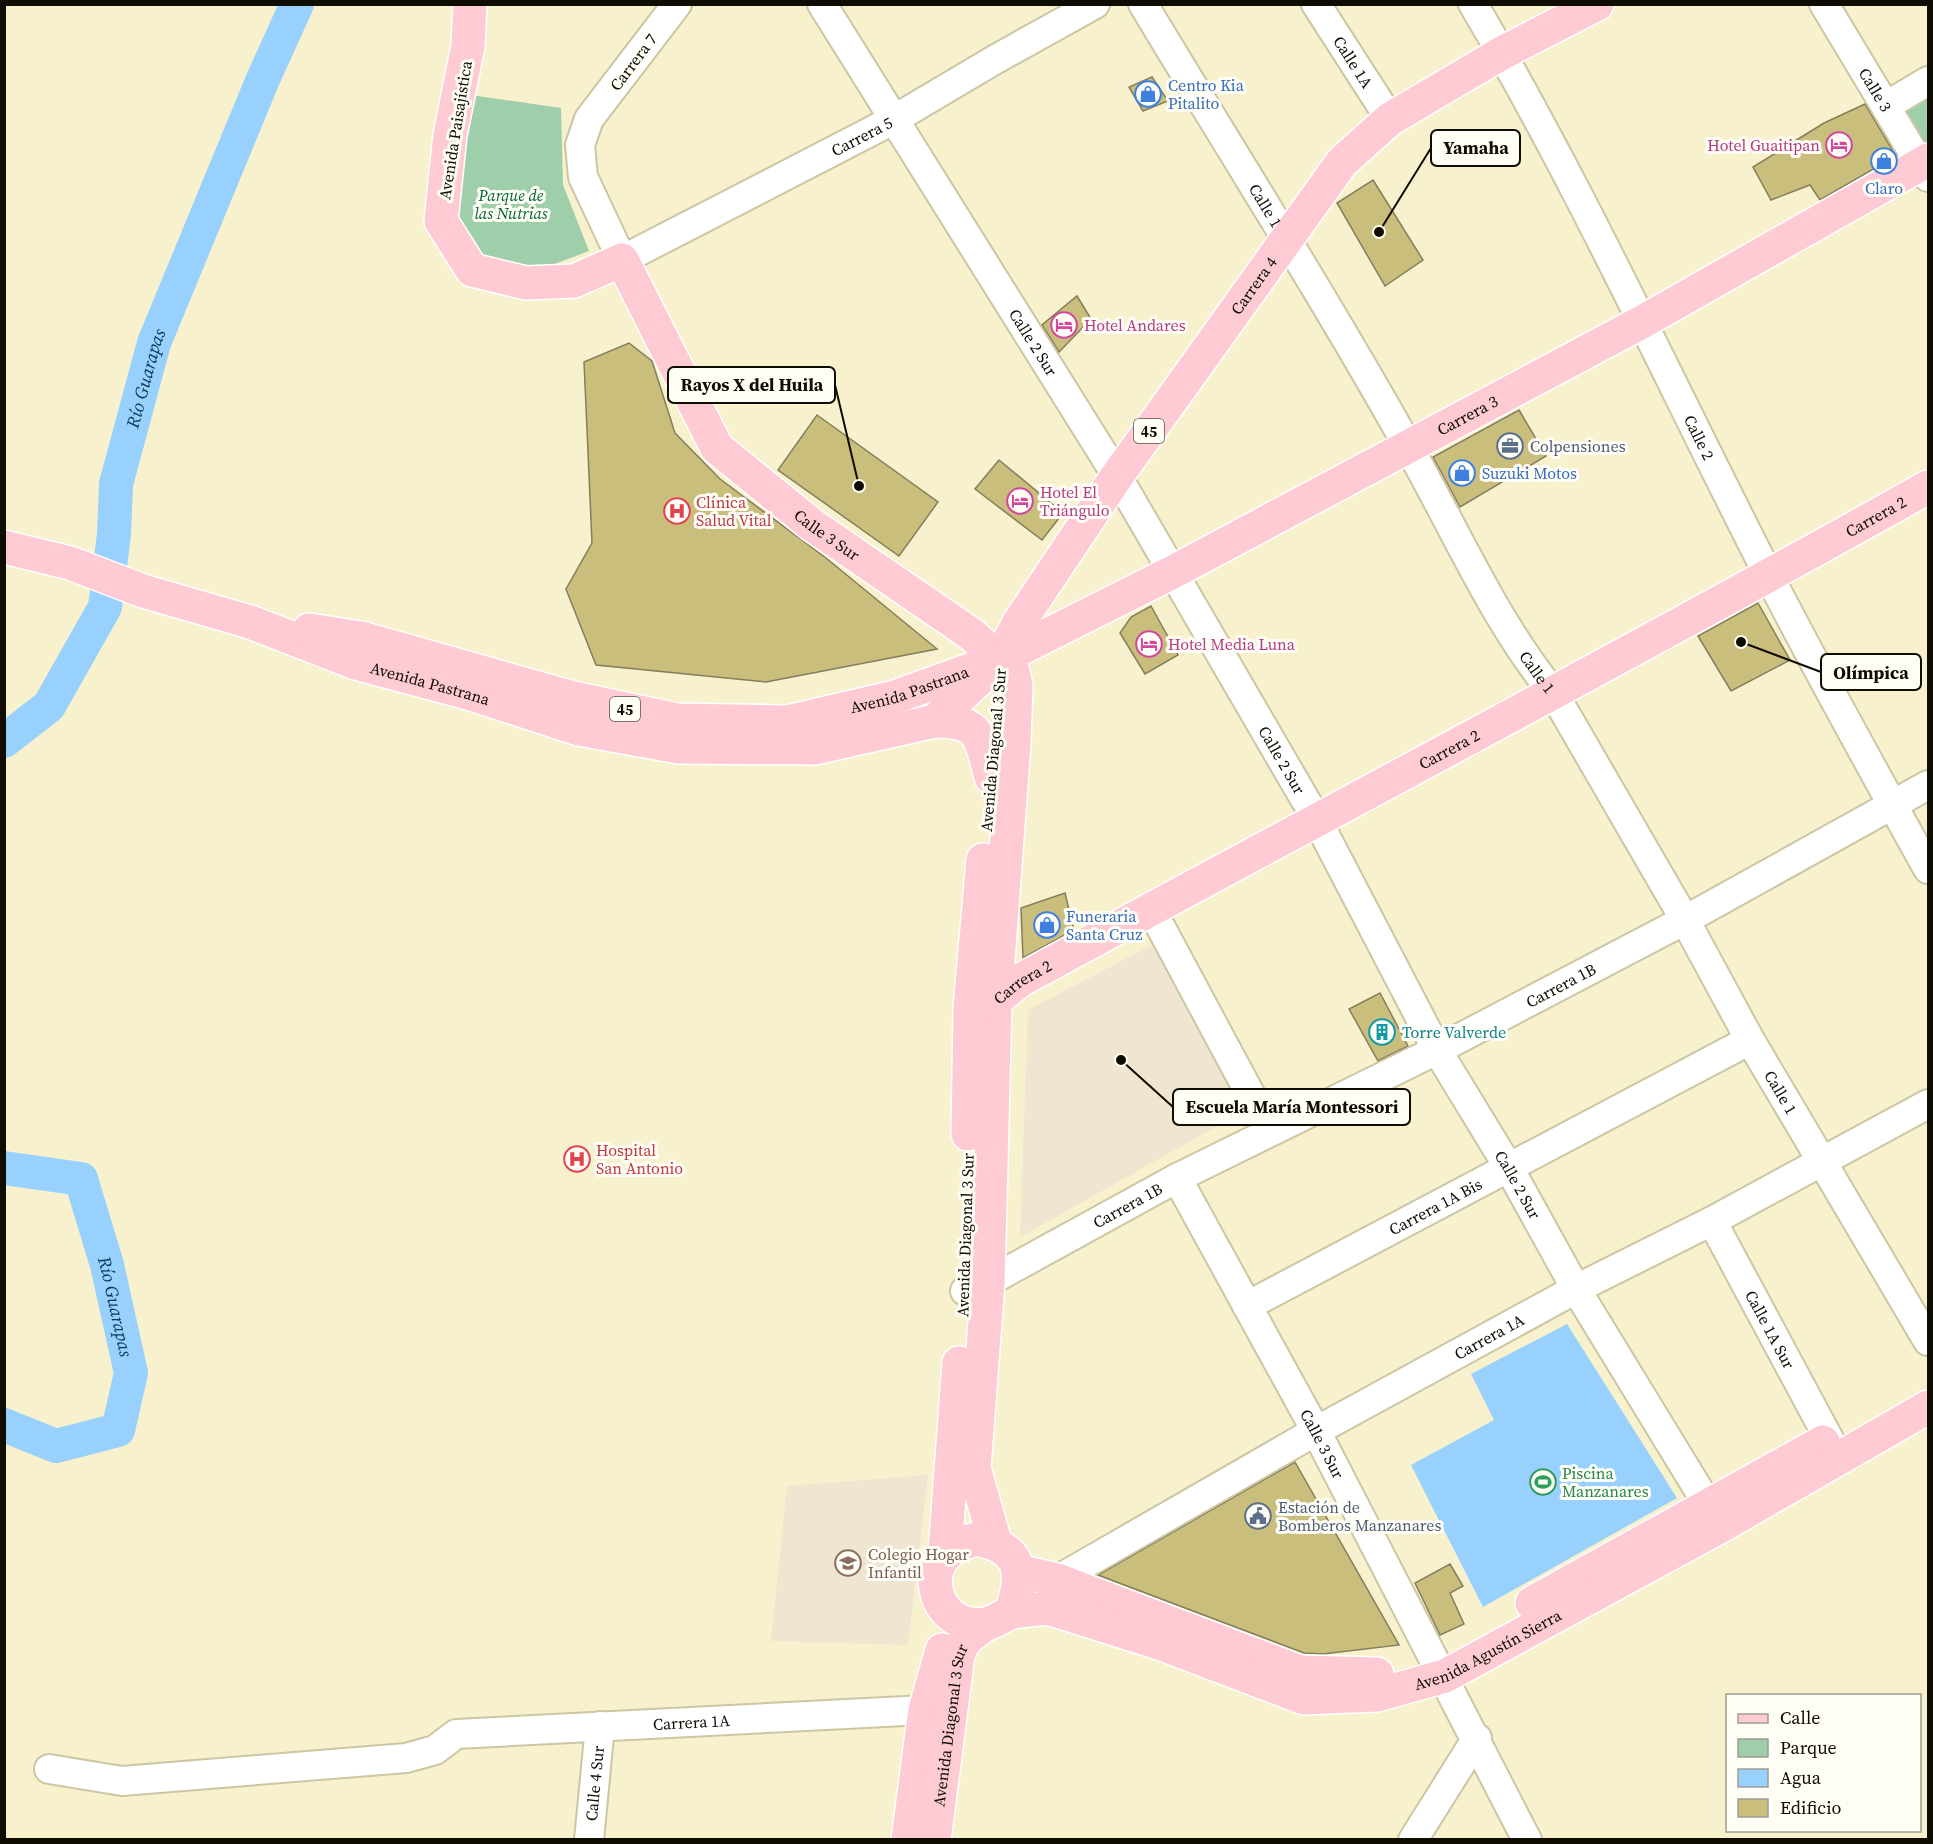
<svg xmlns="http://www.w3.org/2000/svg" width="1933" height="1844" font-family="'Source Serif 4',serif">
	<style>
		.education { fill: #f0e5d0 }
		.green { fill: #9fceab }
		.water { fill: #98d0fe }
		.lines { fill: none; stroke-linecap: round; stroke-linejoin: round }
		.river { stroke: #98d0fe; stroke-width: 34 }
		.building { fill: #cabe7c; stroke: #847e5d; stroke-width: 1.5 }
		.minor-casing { stroke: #ccc6a2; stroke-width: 32 }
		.major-casing { stroke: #fff; stroke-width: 36 }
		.minor { stroke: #fff; stroke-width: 28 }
		.major { stroke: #fecad4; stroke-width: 33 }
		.labels { text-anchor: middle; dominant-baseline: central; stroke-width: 6; stroke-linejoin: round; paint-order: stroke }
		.shield { fill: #fffef6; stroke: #57554b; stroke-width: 1.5 }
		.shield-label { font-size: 15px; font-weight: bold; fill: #0f0c02 }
		.street-label { font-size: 16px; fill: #0f0c02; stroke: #fffef6 }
		.shop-label { font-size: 16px; fill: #366cbe; stroke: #fffef6; text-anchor: start }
		.hotel-label { font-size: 16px; fill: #b23c85; stroke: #fffef6; text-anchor: start }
		.park-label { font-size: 16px; font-style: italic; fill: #006532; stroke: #fffef6 }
		.service-label { font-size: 16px; fill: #4e5e75; stroke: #fffef6; text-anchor: start }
		.health-label { font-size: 16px; fill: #be3a42; stroke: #fffef6; text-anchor: start }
		.culture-label { font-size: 16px; fill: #0d838f; stroke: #fffef6; text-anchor: start }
		.leisure-label { font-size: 16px; fill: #27864d; stroke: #fffef6; text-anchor: start }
		.education-label { font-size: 16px; fill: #785e54; stroke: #fffef6; text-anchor: start }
		.water-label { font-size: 18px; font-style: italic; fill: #0a3653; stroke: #fffef6 }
		.leader { fill: none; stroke: #0f0c02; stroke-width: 2 }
		.callout-dot { fill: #0f0c02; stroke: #fffef6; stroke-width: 2 }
		.callout { fill: #fffef6; stroke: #0f0c02; stroke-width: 2 }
		.callout-label { font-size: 18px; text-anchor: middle; font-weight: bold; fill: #0f0c02 }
	</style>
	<rect width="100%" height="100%" fill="#f8f1cd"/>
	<path class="education" d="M1152 945 1244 1111 1020 1237 1028 1010Z
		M928 1475 908 1645 771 1641 787 1486Z"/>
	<path class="green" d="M1928 90V153L1896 108Z
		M471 95 561 108 563 185 589 251 544 268 484 260 452 218Z"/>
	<path class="water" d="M1567 1324 1677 1498 1483 1607 1411 1465 1494 1420 1471 1374Z"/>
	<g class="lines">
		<g class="river">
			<path id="s1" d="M4 741 49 706 105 607 114 534 116 484 154 343 263 79 297 4"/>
			<path id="s2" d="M4 1168 81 1179 107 1265 131 1373 118 1430 56 1446 4 1425"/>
		</g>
	</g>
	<path class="building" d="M1152 77 1168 101 1143 111 1129 87Z
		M1865 104 1896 156 1820 200 1810 185 1771 200 1753 167 1824 123Z
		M1373 180 1423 260 1385 286 1337 203Z
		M1077 296 1091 319 1059 352 1042 325Z
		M629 343 652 361 675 433 720 479 826 558 937 649 766 682 596 665 566 589 592 543 584 362Z
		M1519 410 1546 456 1460 507 1433 457Z
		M817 415 938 502 899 556 778 470Z
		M999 460 1063 513 1042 540 975 489Z
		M1758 603 1790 660 1731 691 1698 636Z
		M1151 606 1178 655 1145 674 1120 633 1131 617Z
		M1065 893 1074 930 1023 958 1021 908Z
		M1380 993 1408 1046 1378 1061 1349 1009Z
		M1295 1462 1399 1645 1323 1654 1304 1653 1098 1575Z
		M1450 1564 1463 1586 1450 1593 1464 1624 1440 1635 1415 1583Z"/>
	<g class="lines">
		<g class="minor-casing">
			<g id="minor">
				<path id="s3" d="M677 4 589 119 580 145 583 177 622 260 893 120 996 59 1095 4"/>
				<path id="s4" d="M822 4 1117 476 1317 820 1437 1050 1509 1168 1576 1289 1719 1523"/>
				<path id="s5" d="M1143 4C1232 152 1325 298 1409 448 1456 531 1494 620 1554 694L1685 920 1750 1040 1928 1341"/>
				<path id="s6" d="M1316 4 1390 119"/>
				<path id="s7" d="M1473 4C1582 189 1671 385 1769 576 1820 675 1874 772 1928 869"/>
				<path id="s8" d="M1824 4 1928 177"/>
				<path d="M1886 106 1928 81"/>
				<path d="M1151 909 1270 1131"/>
				<path id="s9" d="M1177 1178 1316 1431 1527 1840"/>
				<path id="s10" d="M1712 1221 1829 1439"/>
				<path id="s11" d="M965 1291 988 1282 1177 1178 1437 1050 1685 920 1928 785"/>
				<path id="s12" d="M1247 1306 1750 1040"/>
				<path id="s13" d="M1057 1580 1316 1431 1576 1289 1712 1221 1928 1104"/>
				<path id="s14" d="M49 1769 122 1781 406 1758 435 1750 456 1734 925 1710"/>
				<path id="s15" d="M589 1840 600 1726"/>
				<path d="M1413 1840 1477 1738"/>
			</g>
		</g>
		<g class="major-casing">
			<g id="major">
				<path id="s16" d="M470 4 468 46 450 135 441 221 472 270 526 283 574 281 622 260 717 448 812 525 971 634 1013 672 1016 685 1014 743 995 1001 988 1282 974 1468 995 1542"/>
				<path id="s17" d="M4 547 70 563 143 591 250 622 356 663 468 693 579 729 679 747 815 748 935 721 1000 659 1018 624 1117 476 1342 162 1390 119 1502 53 1597 4"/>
				<path id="s18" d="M309 630 361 638 573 698 677 720 787 722 895 697 1000 659 1173 572 1642 322 1928 160"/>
				<path d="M935 721C982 721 980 737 991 777"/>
				<path id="s19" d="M970 1009 995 1001 1019 981C1322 816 1627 656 1928 487"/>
				<path d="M968 1134 970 1009 983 860"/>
				<path d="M977 1539C1022 1548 1025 1573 1011 1612 1004 1616 994 1622 986 1624 932 1633 910 1552 977 1539Z"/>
				<path d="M945 1552 959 1363"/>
				<path d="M1019 1571 1057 1580 1300 1672 1377 1674"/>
				<path d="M1532 1603 1823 1442"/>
				<path id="s20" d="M1011 1612 1048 1608 1162 1644 1304 1698 1377 1695 1445 1676 1721 1526 1928 1407"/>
				<path d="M908 1840 925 1710 942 1650"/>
				<path id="s21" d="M934 1840 958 1655 965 1640 986 1624"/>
			</g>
		</g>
		<use href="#minor" class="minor"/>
		<use href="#major" class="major"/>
	</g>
	<defs>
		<g id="shop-ring" transform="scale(1.35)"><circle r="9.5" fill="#fffef6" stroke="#3f7fe0" stroke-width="1.5"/><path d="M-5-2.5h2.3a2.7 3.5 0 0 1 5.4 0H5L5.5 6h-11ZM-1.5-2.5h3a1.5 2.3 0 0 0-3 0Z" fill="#3f7fe0"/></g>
		<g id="hotel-ring" transform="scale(1.35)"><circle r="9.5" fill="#fffef6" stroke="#d1479c" stroke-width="1.5"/><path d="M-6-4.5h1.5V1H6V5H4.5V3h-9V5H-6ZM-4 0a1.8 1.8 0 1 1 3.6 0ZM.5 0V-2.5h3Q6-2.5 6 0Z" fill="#d1479c"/></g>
		<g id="office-ring" transform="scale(1.35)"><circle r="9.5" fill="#fffef6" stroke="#5c6f8a" stroke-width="1.5"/><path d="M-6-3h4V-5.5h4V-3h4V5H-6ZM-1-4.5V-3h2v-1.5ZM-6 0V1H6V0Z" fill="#5c6f8a"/></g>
		<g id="hospital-ring" transform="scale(1.35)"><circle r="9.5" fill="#fffef6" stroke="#e0444e" stroke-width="1.5"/><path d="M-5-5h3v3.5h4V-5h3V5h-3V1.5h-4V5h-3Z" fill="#e0444e"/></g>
		<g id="building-ring" transform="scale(1.35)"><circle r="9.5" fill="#fffef6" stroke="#0f9aa8" stroke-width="1.5"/><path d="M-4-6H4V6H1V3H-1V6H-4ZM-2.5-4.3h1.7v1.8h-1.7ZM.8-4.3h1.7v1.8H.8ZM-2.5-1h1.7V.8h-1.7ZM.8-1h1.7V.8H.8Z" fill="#0f9aa8"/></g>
		<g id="stadium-ring" transform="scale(1.35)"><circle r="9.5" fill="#fffef6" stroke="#2e9e5b" stroke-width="1.5"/><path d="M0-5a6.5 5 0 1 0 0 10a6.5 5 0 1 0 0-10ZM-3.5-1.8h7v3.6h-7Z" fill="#2e9e5b"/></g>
		<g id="civic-ring" transform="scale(1.35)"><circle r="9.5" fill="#fffef6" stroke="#5c6f8a" stroke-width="1.5"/><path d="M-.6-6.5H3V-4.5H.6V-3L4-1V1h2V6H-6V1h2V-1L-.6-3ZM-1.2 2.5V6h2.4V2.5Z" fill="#5c6f8a"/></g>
		<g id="school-ring" transform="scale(1.35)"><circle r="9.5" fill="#fffef6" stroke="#8d6e63" stroke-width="1.5"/><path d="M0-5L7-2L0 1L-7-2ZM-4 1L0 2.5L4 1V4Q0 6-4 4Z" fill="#8d6e63"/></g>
	</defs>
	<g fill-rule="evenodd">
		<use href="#shop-ring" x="1148" y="94"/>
		<use href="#hotel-ring" x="1839" y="145"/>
		<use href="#shop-ring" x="1884" y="161"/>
		<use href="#hotel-ring" x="1064" y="325"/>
		<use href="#office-ring" x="1510" y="446"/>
		<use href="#shop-ring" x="1462" y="473"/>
		<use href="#hotel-ring" x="1020" y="501"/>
		<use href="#hospital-ring" x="677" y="511"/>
		<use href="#hotel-ring" x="1149" y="644"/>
		<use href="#shop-ring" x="1047" y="925"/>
		<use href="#building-ring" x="1382" y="1032"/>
		<use href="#hospital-ring" x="577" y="1159"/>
		<use href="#stadium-ring" x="1543" y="1482"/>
		<use href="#civic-ring" x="1258" y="1516"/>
		<use href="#school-ring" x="848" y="1563"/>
	</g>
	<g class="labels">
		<g class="shield">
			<rect x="1134" y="419" width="30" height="24" rx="4.5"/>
			<rect x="610" y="697" width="30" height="24" rx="4.5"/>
		</g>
		<g class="shield-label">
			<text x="1149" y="431">45</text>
			<text x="625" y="709">45</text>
		</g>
		<g class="street-label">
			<text transform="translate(633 62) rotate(-53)">Carrera 7</text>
			<text stroke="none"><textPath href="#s6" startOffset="69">Calle 1A</textPath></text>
			<text stroke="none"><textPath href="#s8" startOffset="100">Calle 3</textPath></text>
			<text transform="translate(455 130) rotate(-81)">Avenida Paisajística</text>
			<text stroke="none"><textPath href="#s3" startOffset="566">Carrera 5</textPath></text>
			<text stroke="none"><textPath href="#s5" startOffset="236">Calle 1</textPath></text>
			<text stroke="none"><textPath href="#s17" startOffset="1506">Carrera 4</textPath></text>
			<text stroke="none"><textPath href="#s4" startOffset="399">Calle 2 Sur</textPath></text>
			<text stroke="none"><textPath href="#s18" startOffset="1239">Carrera 3</textPath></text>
			<text stroke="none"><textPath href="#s7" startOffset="489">Calle 2</textPath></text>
			<text stroke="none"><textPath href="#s19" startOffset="1032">Carrera 2</textPath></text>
			<text stroke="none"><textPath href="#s16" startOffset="784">Calle 3 Sur</textPath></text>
			<text stroke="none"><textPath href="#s5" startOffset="776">Calle 1</textPath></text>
			<text stroke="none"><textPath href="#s17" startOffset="448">Avenida Pastrana</textPath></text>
			<text stroke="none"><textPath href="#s18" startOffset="616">Avenida Pastrana</textPath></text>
			<text stroke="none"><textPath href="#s19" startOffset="546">Carrera 2</textPath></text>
			<text transform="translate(993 750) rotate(-85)">Avenida Diagonal 3 Sur</text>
			<text stroke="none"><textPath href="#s4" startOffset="885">Calle 2 Sur</textPath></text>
			<text stroke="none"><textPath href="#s19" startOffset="60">Carrera 2</textPath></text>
			<text stroke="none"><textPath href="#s11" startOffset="670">Carrera 1B</textPath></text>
			<text stroke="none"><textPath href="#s5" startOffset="1262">Calle 1</textPath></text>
			<text stroke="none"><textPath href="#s4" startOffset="1371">Calle 2 Sur</textPath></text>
			<text stroke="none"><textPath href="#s11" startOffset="184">Carrera 1B</textPath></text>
			<text stroke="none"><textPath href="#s12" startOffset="213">Carrera 1A Bis</textPath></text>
			<text transform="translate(965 1235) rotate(-88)">Avenida Diagonal 3 Sur</text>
			<text stroke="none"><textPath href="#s10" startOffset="123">Calle 1A Sur</textPath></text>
			<text stroke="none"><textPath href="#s13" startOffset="496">Carrera 1A</textPath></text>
			<text stroke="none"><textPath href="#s9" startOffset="303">Calle 3 Sur</textPath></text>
			<text stroke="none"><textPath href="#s20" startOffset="502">Avenida Agustín Sierra</textPath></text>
			<text stroke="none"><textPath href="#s14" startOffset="651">Carrera 1A</textPath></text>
			<text stroke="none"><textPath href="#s21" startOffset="116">Avenida Diagonal 3 Sur</textPath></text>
			<text stroke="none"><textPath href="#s15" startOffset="57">Calle 4 Sur</textPath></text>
		</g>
		<g class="shop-label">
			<text x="1168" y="85">Centro Kia<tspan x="1168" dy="18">Pitalito</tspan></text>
			<text x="1884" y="188" text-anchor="middle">Claro</text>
			<text x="1482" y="473">Suzuki Motos</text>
			<text x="1066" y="916">Funeraria<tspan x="1066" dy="18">Santa Cruz</tspan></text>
		</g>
		<g class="hotel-label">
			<text x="1820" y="145" text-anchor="end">Hotel Guaitipan</text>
			<text x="1084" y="325">Hotel Andares</text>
			<text x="1040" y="492">Hotel El<tspan x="1040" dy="18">Triángulo</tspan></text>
			<text x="1168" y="644">Hotel Media Luna</text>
		</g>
		<g class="park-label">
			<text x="511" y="195">Parque de<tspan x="511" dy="18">las Nutrias</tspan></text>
		</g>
		<g class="service-label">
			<text x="1530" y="446">Colpensiones</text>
			<text x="1278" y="1507">Estación de<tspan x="1278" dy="18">Bomberos Manzanares</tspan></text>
		</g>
		<g class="health-label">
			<text x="696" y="502">Clínica<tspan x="696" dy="18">Salud Vital</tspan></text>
			<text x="596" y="1150">Hospital<tspan x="596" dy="18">San Antonio</tspan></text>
		</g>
		<g class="culture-label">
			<text x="1402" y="1032">Torre Valverde</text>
		</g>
		<g class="leisure-label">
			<text x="1562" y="1473">Piscina<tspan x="1562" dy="18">Manzanares</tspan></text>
		</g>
		<g class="education-label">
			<text x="868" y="1554">Colegio Hogar<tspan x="868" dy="18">Infantil</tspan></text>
		</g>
		<g class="water-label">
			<text stroke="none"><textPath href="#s1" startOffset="404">Río Guarapas</textPath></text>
			<text stroke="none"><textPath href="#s2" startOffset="210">Río Guarapas</textPath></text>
		</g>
	</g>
	<path class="leader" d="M1379 232L1431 148M859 486L835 385M1741 642L1821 672M1121 1060L1173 1107"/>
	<g class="callout-dot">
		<circle cx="1379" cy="232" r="6"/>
		<circle cx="859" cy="486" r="6"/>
		<circle cx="1741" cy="642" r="6"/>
		<circle cx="1121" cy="1060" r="6"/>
	</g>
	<g class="callout">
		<rect x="1431" y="130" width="89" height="36" rx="6"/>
		<rect x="668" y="367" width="167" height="36" rx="6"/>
		<rect x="1821" y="654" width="100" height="36" rx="6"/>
		<rect x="1173" y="1089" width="237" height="36" rx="6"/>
	</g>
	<g class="callout-label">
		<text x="1476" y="154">Yamaha</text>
		<text x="752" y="391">Rayos X del Huila</text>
		<text x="1871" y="679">Olímpica</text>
		<text x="1292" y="1113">Escuela María Montessori</text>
	</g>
	<rect width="1933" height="1844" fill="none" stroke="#0f0c02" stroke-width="12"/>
	<rect x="1726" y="1694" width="195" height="138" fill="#fffef6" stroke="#9f9d94" stroke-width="1.5"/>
	<rect x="1738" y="1714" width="30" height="9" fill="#fecad4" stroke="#9f9d94" stroke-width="1.5"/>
	<text x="1780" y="1724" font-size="18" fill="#0f0c02">Calle</text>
	<rect x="1738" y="1739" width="30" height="18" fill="#9fceab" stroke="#9f9d94" stroke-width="1.5"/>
	<text x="1780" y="1754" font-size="18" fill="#0f0c02">Parque</text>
	<rect x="1738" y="1769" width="30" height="18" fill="#98d0fe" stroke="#9f9d94" stroke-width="1.5"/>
	<text x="1780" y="1784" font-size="18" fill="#0f0c02">Agua</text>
	<rect x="1738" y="1799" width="30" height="18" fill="#cabe7c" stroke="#9f9d94" stroke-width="1.5"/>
	<text x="1780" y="1814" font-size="18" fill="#0f0c02">Edificio</text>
</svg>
